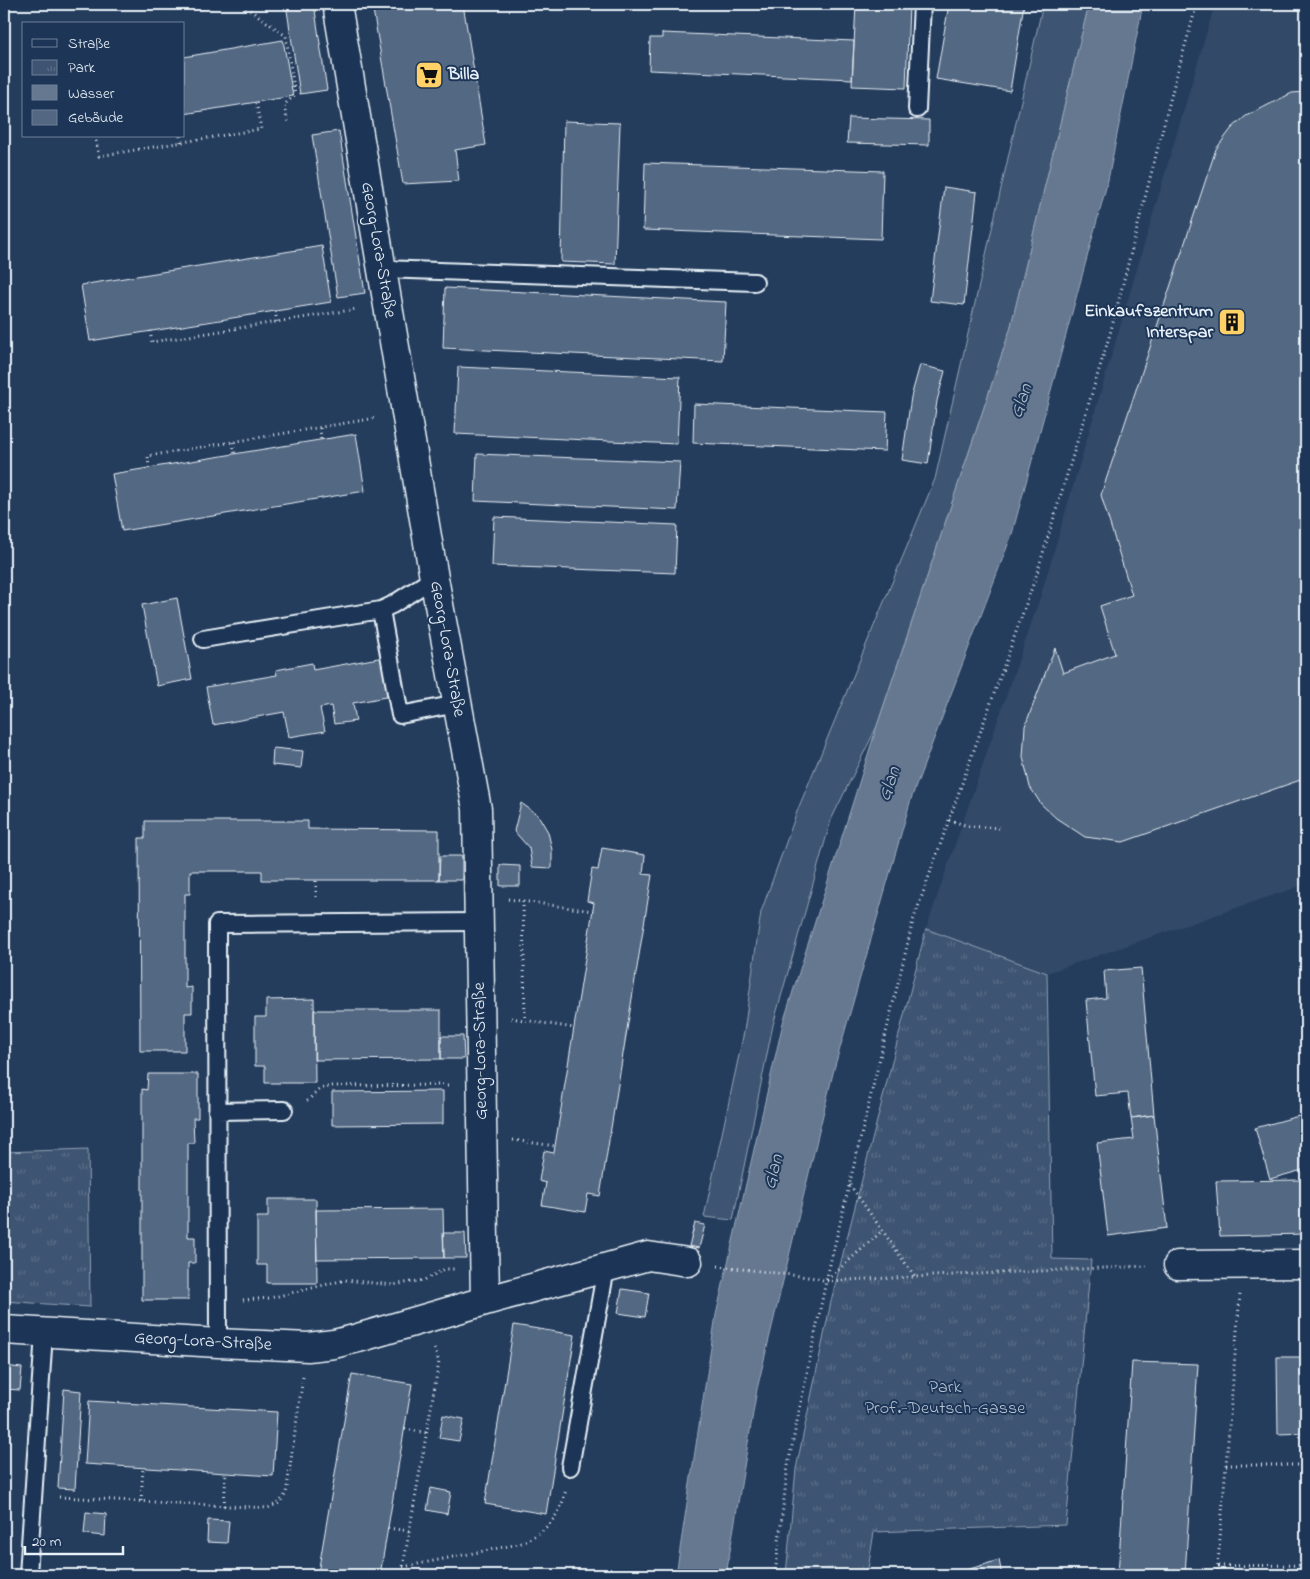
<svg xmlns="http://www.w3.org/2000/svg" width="1310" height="1579" font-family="'Indie Flower',sans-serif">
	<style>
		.built { fill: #334a68 }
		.green { fill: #3e5472; stroke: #93a2b5 }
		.park { fill: url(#park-tufts); stroke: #93a2b5 }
		.water { fill: #657890; stroke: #99a8ba }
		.building { fill: #536782; stroke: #e8f1f8 }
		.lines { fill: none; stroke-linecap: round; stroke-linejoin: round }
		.service-casing { stroke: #e8f1f8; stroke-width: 20 }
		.minor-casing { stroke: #e8f1f8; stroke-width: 31 }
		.path { stroke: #e8f1f8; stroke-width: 3; stroke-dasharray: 1 4; stroke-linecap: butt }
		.service { stroke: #1d3557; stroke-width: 16 }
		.minor { stroke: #1d3557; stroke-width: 28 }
		.labels { text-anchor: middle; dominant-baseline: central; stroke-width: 4; stroke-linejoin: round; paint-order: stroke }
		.poi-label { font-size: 18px; font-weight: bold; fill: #e8f1f8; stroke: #1d3557; text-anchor: start }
		.street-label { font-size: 18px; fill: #e8f1f8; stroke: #1d3557 }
		.park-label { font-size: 18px; fill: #b5c2d0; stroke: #1d3557 }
		.water-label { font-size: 19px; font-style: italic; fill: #b4c1ce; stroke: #1d3557 }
	</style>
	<defs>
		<pattern id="park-tufts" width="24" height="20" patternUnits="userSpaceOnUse" patternTransform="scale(1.25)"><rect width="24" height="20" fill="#3e5472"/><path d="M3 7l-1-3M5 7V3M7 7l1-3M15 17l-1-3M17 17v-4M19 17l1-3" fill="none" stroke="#5a6d87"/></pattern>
	</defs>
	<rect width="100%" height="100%" fill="#253d5d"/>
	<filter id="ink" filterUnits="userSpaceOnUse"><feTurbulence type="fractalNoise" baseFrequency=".02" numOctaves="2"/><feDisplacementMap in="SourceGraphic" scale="10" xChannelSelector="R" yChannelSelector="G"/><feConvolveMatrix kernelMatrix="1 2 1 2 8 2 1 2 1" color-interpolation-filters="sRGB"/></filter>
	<g filter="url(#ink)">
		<path class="built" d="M1215 4H1306V884L1047 973 926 929 1041 595Z"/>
		<path class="green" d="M1043 4H1089L1010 330 877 726 831 820 773 1025 733 1220 704 1217 744 1032 761 912 798 809 935 479Z"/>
		<path class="park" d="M926 929 1047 973 1052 1259 1091 1260 1066 1525 874 1532 867 1575H786L796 1469 832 1297Z
			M88 1149 90 1307 4 1301V1152Z"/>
		<path class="water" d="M1089 4H1143L1108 180 1012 534 911 799 834 1069 757 1389 726 1575H676L716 1315 783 1023 877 726 1010 330Z"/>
		<path class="building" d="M198 4H222V5L199 9Z
			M286 4H314L327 90 300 94Z
			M372 4H463L486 145 455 150 459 181 403 184Z
			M856 4H909L906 88 852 86Z
			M949 4H1024L1010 91 936 79Z
			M662 33 854 41 852 79 649 70 650 38H662Z
			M283 40 293 96 184 114V57Z
			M1306 92V778L1123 842 1085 837 1056 818 1041 804 1030 787 1023 757 1025 726 1055 648 1063 673 1115 654 1100 606 1132 595 1101 495 1216 149 1232 128 1246 116 1292 93Z
			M849 118 929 120V145L847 143Z
			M564 121 620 123 615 264 561 262Z
			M339 131 365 293 338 297 312 135Z
			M645 163 883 171 881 239 643 230Z
			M944 187 977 192 964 305 930 301Z
			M322 246 331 302 90 341 81 285Z
			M445 288 726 302 723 361 443 348Z
			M920 365 945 371 937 401 928 464 902 460 911 397Z
			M458 367 680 377 677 444 455 434Z
			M694 404 887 412 885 451 693 443Z
			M356 434 365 491 122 531 112 474Z
			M477 454 680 462 677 510 475 501Z
			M494 517 677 525 675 573 492 566Z
			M177 598 192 679 157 686 142 605Z
			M384 657 391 696 353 703 356 721 334 724 331 706 320 708 325 731 289 737 284 712 213 725 206 687 277 675 276 670 312 663 313 670Z
			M273 748 303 751 301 768 272 765Z
			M521 803 538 815 548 832 552 850V868L532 867 529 848 514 831Z
			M145 821H308V829L439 830V880H262V871H190V894H185V988L192 987V1013H185V1051H140L139 838H145Z
			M602 848 645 855 643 874 652 875 600 1196 588 1194 585 1212 542 1205 546 1183 539 1181 544 1151 554 1153 555 1146 594 903 587 901 592 869 598 870Z
			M440 856H462V880H439Z
			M500 865 520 866V886H500Z
			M1141 968 1154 1115 1131 1118 1128 1093 1095 1096 1086 1000 1106 998 1104 971Z
			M314 999 315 1083H265V1066H255V1017H266V1000Z
			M314 1010H441V1059L314 1060Z
			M441 1036H463L464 1059H441Z
			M148 1074H198V1118H193L194 1143H188V1237H195V1263H188V1300H142V1089L147 1090Z
			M443 1091V1124L332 1125V1092Z
			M1306 1114V1169L1270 1179 1255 1128Z
			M1154 1115 1167 1228 1108 1236 1097 1143 1134 1139 1131 1118Z
			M1306 1180V1234L1220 1236 1216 1181Z
			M268 1199H316L317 1283H267V1265H257V1217H268Z
			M443 1209 444 1258 317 1259 316 1210Z
			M695 1223 705 1225 699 1248 689 1246Z
			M443 1233H465L466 1258H444Z
			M622 1289 649 1293 645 1317 618 1313Z
			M514 1325 575 1335 546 1514 485 1504Z
			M1277 1357H1306V1433L1278 1434Z
			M1132 1362 1198 1364 1185 1575H1118Z
			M4 1366 22 1368 20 1390 4 1389Z
			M352 1374 412 1384 380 1575H332L318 1573Z
			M64 1389 81 1391 75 1489 58 1488Z
			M89 1401 277 1412 273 1476 85 1464Z
			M443 1415 464 1419 459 1441 439 1438Z
			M431 1488 451 1492 447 1514 427 1510Z
			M86 1512 106 1514 105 1536 84 1534Z
			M208 1520 229 1521 227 1543 207 1542Z
			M999 1560 1002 1575H960V1572Z"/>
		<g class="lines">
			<g class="service-casing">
				<path id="service" d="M917 109 922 4
					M382 269 755 282
					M381 610 400 715 457 704
					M203 639 381 610 392 605 434 578
					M217 1111 284 1110
					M218 1343 217 924 478 922
					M570 1467 606 1268
					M28 1575 44 1333"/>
			</g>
			<g class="minor-casing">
				<path id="minor" d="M1178 1265 1306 1264
					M485 1301 648 1256 688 1262
					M4 1330 218 1343 308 1347 334 1344 358 1338 485 1301 477 809 434 578 337 4"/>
			</g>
			<path class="path" d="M242 4 286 36 295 95 284 105 288 124
				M95 136 99 156 261 129 256 102
				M180 136 181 142
				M275 311 277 322
				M150 331 152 342 357 309
				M320 428 321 439
				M233 442 235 454
				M149 468 148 456 376 418
				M949 820 968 826 1000 828
				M316 897V880
				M508 899 593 911
				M523 901 525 1020
				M511 1018 574 1028
				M307 1101 320 1089 332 1086 451 1085
				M513 1140 555 1146
				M850 1185 916 1278
				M718 1266 816 1278 826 1281 1147 1266
				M827 1280 882 1231
				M243 1300 270 1298 345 1280 393 1285 424 1280 445 1269H454
				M405 1429 427 1433
				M1226 1465H1306
				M59 1497 268 1508 279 1503 286 1494 303 1377
				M141 1501 143 1468
				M224 1506 226 1473
				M388 1528 409 1531
				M1218 1566 1306 1565
				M403 1567 519 1544C545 1532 560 1519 566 1489
				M399 1575 403 1567 439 1362 434 1348
				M775 1575 788 1465 826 1281 913 921 1036 576 1110 334 1175 81 1197 4
				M1217 1575 1240 1294"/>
			<use href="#service" class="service"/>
			<use href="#minor" class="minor"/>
		</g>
	</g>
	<defs>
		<g id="supermarket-square" transform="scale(1.4375)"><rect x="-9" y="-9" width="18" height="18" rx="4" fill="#ffd166" stroke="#1d3557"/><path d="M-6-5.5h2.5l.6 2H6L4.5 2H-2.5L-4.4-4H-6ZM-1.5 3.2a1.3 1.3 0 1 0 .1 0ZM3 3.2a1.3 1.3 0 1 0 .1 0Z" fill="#111"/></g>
		<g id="building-square" transform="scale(1.4375)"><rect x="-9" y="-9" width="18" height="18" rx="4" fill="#ffd166" stroke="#1d3557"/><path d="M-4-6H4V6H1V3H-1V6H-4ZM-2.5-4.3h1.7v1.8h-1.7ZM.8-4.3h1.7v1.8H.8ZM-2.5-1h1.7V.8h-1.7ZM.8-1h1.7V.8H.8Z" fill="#111"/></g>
	</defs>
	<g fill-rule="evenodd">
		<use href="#supermarket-square" x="429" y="75"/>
		<use href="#building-square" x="1232" y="322"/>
	</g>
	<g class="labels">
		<g class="poi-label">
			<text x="448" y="75">Billa</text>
			<text x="1213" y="312" text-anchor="end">Einkaufszentrum<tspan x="1213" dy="21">Interspar</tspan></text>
		</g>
		<g class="street-label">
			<text transform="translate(378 250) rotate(80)">Georg-Lora-Straße</text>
			<text transform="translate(447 649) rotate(80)">Georg-Lora-Straße</text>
			<text transform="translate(481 1051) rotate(-91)">Georg-Lora-Straße</text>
			<text transform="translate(203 1342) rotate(3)">Georg-Lora-Straße</text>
		</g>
		<g class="park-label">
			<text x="945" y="1388">Park<tspan x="945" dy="21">Prof.-Deutsch-Gasse</tspan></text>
		</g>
		<g class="water-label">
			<text transform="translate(1022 401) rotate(-71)">Glan</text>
			<text transform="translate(890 784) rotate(-71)">Glan</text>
			<text transform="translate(774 1172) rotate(-76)">Glan</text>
		</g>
	</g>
	<rect width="1310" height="1579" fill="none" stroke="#1d3557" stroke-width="20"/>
	<rect x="10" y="10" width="1290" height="1559" fill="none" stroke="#e8f1f8" stroke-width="2" filter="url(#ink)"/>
	<rect x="22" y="22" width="162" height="115" fill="#1d3557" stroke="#6e8097"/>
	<rect x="32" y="39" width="25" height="8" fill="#1d3557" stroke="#6e8097"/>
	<text x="68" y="48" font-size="15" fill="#e8f1f8">Straße</text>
	<rect x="32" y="60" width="25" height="15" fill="url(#park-tufts)" stroke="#6e8097"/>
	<text x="68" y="72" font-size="15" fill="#e8f1f8">Park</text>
	<rect x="32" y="85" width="25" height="15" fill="#657890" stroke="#6e8097"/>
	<text x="68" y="98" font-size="15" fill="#e8f1f8">Wasser</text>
	<rect x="32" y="110" width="25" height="15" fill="#536782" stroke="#6e8097"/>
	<text x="68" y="122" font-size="15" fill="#e8f1f8">Gebäude</text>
	<path d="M25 1546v8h98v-8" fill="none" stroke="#e8f1f8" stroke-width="2.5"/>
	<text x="32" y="1546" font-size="15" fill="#e8f1f8" stroke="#1d3557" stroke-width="4" paint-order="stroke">20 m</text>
</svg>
